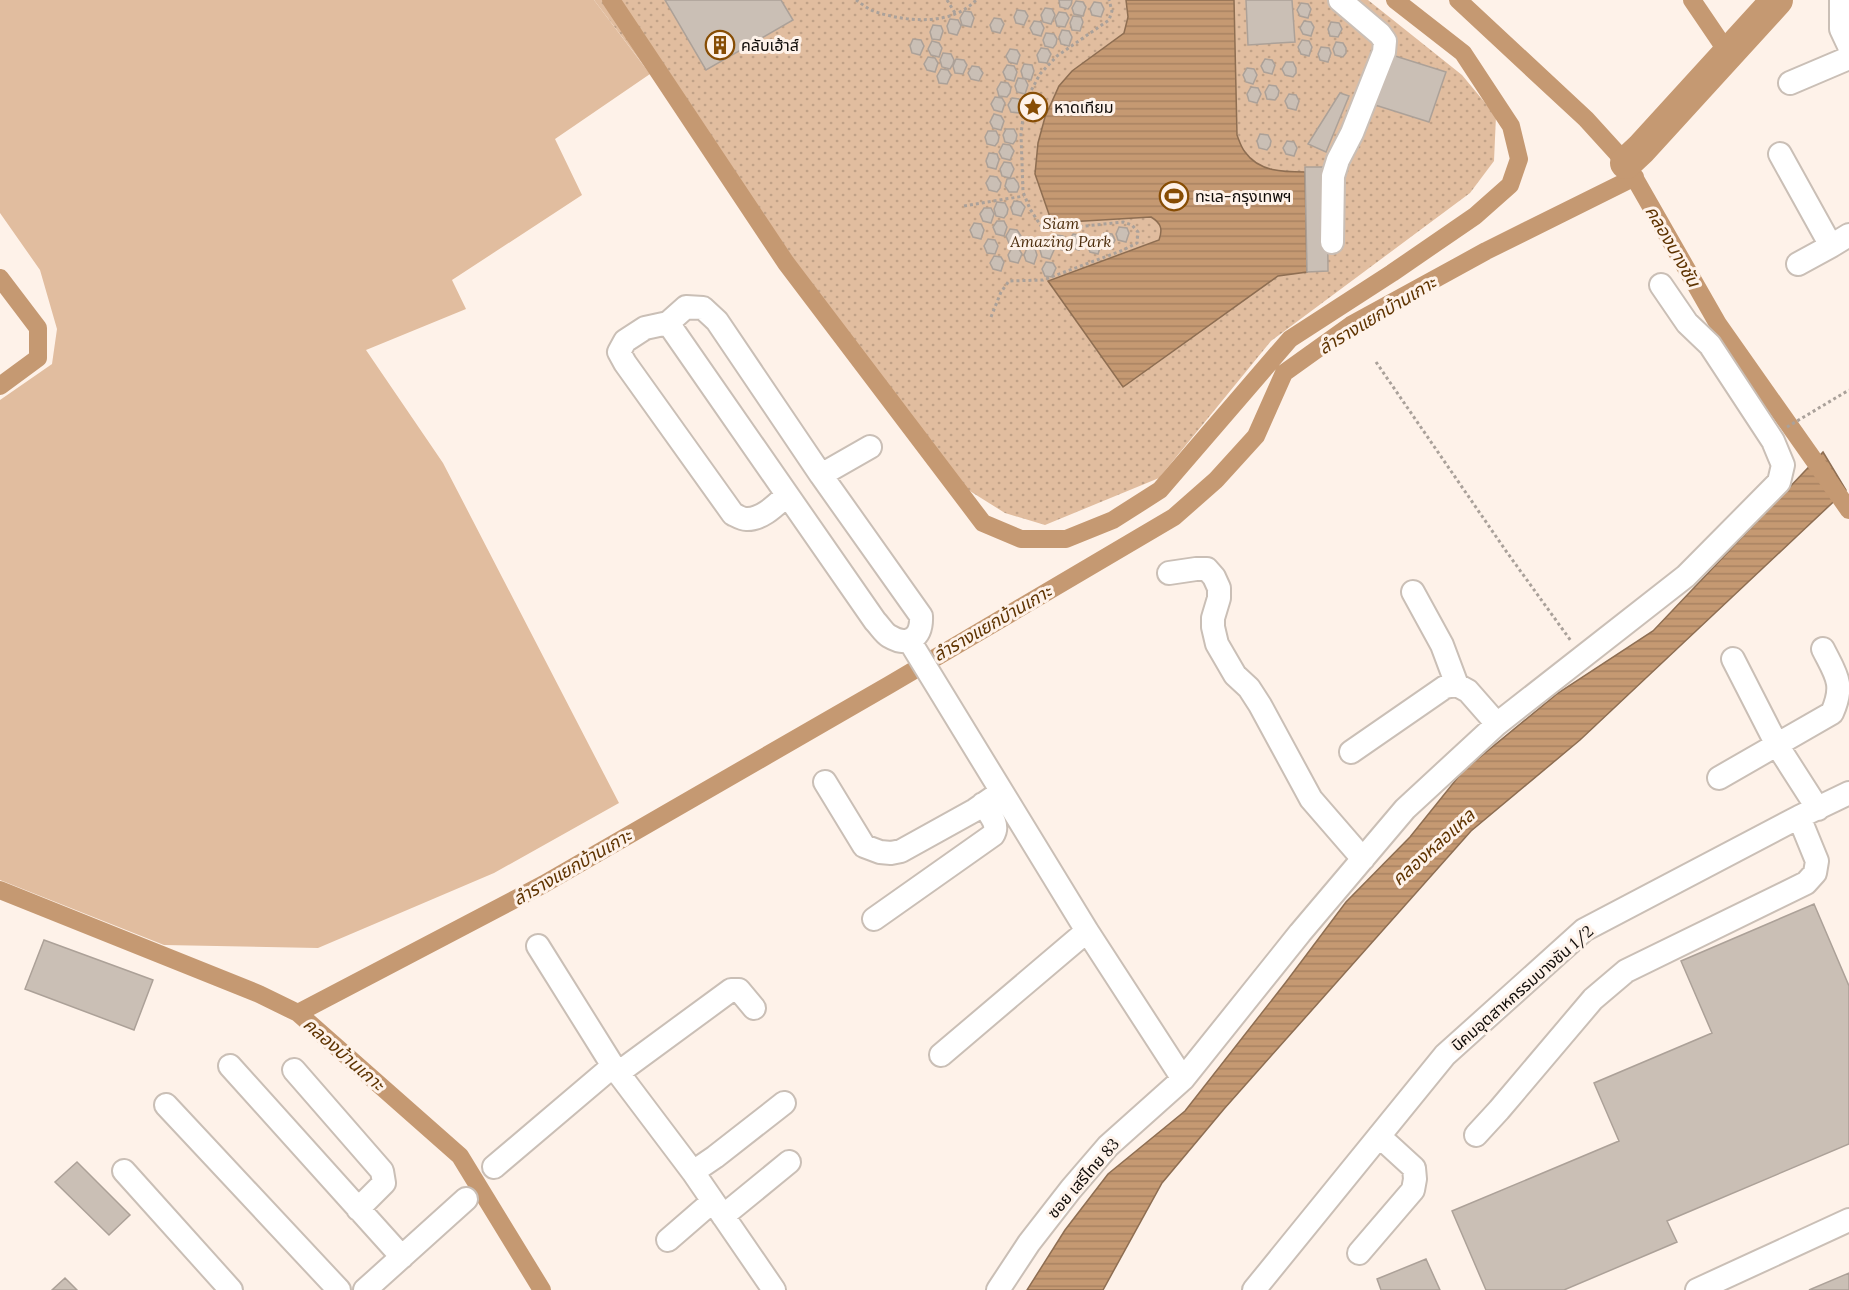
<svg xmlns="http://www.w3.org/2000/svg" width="1849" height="1290" font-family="Lora,'Noto Sans Thai',serif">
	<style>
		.grass { fill: #e1bd9f }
		.park { fill: url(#park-dots) }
		.water { fill: url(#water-rules); stroke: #8e6e52; stroke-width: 1.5 }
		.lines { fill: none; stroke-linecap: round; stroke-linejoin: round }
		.canal { stroke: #c59972; stroke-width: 18 }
		.river { stroke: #c59972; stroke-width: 32 }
		.building { fill: #cabfb5; stroke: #aca198; stroke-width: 1.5 }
		.minor-casing { stroke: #cabfb6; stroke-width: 26 }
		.path { stroke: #aaa19a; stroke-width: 3; stroke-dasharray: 3 3; stroke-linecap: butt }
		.minor { stroke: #fff; stroke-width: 22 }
		.labels { text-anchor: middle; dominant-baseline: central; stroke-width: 6; stroke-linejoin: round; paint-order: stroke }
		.poi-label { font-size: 16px; fill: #0f0b08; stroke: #fef2e9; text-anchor: start }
		.park-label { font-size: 16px; font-style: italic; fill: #4c2d0d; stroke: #fef2e9 }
		.street-label { font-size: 16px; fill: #0f0b08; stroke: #fef2e9 }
		.water-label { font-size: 18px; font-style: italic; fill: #5e3300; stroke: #fef2e9 }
	</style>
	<defs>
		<pattern id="park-dots" width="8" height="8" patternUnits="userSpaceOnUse" patternTransform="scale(1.5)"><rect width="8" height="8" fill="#e1bd9f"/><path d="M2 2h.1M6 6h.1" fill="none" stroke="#c0a187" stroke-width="1.8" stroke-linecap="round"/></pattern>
		<pattern id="water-rules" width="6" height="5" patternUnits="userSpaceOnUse" patternTransform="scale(1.5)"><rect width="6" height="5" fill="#c59972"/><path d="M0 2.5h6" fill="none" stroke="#a88261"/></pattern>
	</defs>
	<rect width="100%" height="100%" fill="#fef2e9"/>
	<path class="grass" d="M0 0H594L650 74 555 139 582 195 452 280 466 309 366 350 443 463 619 803 494 873 318 948 164 945 0 880V400L52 364 57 329 40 270 0 213Z"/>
	<path class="park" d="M594 0H1368L1462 75 1496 116 1494 161 1470 193 1271 341 1159 478 1045 525 1005 513 965 488Z"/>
	<path class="water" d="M1126 0H1234L1237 135C1239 140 1241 147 1245 152 1259 172 1284 172 1305 172L1307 272 1278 276 1123 387 1048 281 1159 240C1163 229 1161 223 1151 217L1052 223 1035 174 1038 143 1045 117 1059 86 1072 71 1124 33 1128 17Z
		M1823 452 1846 490 1580 740 1471 831 1224 1109 1162 1183 1103 1290H1027L1065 1230 1108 1174 1185 1111 1286 982 1346 902 1410 837 1463 771 1558 693 1653 631Z"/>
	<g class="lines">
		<path class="canal" d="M611 0 786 263 983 523 1021 539H1066L1113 520 1160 490 1290 339 1392 273 1475 216 1510 185 1519 159 1511 126 1463 53 1395 0
			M1458 0 1586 119 1626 163 1718 324 1849 510
			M1692 0 1728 53
			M0 278 38 328V358L0 386
			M0 890 259 994 298 1013 460 1156 542 1290
			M298 1013 544 884 889 685 1174 517 1216 480 1256 436 1284 373 1351 325 1486 251 1635 177"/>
		<path class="river" d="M1626 163 1641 149 1777 0"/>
	</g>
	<path class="building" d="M665 0H781L793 20 706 70Z
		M1059 0H1072L1071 5 1068 9 1060 7Z
		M1246 0H1292L1295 42 1248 45Z
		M1076 1 1083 2 1086 7 1083 16 1074 14 1072 8Z
		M1094 2 1101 3 1104 9 1101 17 1092 15 1090 9Z
		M1301 3 1308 4 1311 9 1308 18 1300 16 1297 10Z
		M1045 8 1052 9 1055 15 1051 24 1043 22 1041 15Z
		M1017 10 1025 11 1028 16 1024 25 1016 23 1014 17Z
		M964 11 971 12 974 18 971 27 962 25 960 18Z
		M1059 12 1066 13 1069 18 1065 27 1057 26 1055 19Z
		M1073 16 1081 17 1083 22 1080 31 1072 30 1070 23Z
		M994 18 1001 19 1004 24 1000 33 992 31 990 25Z
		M950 19 958 20 961 26 957 35 949 33 947 26Z
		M1034 21 1041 22 1044 28 1041 36 1033 34 1030 28Z
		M1304 21 1311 22 1314 27 1311 36 1303 34 1300 28Z
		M1331 22 1339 23 1342 29 1338 37 1330 36 1328 29Z
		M933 25 941 26 943 31 940 40 932 39 930 32Z
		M1062 30 1069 31 1072 37 1069 46 1061 44 1059 37Z
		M1046 33 1054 34 1057 39 1056 44 1053 48 1045 46 1043 40Z
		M913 39 921 40 924 46 920 55 912 53 910 46Z
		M1302 40 1309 41 1312 47 1309 56 1301 54 1298 47Z
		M932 41 939 43 942 48 939 57 931 55 928 49Z
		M1336 42 1343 43 1346 48V53L1343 57 1335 55 1333 49Z
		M1321 47 1329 48 1331 53 1328 62 1320 60 1318 54Z
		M1041 48 1048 49 1051 54 1047 63 1039 62 1037 55Z
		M1010 49 1017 50 1020 55 1017 64 1009 62 1006 56Z
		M943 53 951 54 954 60 953 64 950 69 942 67 940 60Z
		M1392 55 1446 72 1429 122 1375 105Z
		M928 57 935 58 938 63 935 72 927 70 924 64Z
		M956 59 964 60 967 65 963 74 955 73 953 66Z
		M1265 59 1272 60 1275 65 1272 74 1264 72 1261 66Z
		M1286 62H1293L1296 68V73L1293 77 1285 75 1282 69Z
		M1024 64 1032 65 1034 71 1031 80 1023 78 1021 71Z
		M1007 65 1014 66 1017 72 1014 81 1006 79 1003 72Z
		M972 66 979 67 983 73 979 81 971 79 968 73Z
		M1247 68 1254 69 1257 75 1253 84 1246 82 1243 75Z
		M941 69 948 70 951 75 947 84 939 83 937 76Z
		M1018 78 1025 79 1028 85 1025 94 1017 92 1015 86Z
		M1001 82 1008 83 1011 88 1010 93 1007 97 999 96 997 89Z
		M1269 85 1276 86 1279 91 1278 96 1275 100 1267 99 1265 92Z
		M1251 87 1258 88 1261 94 1257 103 1249 101 1247 94Z
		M1340 93 1349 96 1326 152 1308 144Z
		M1289 94 1296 95 1299 101 1296 110 1288 108 1285 101Z
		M995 97 1002 98 1005 103 1002 112 994 110 991 104Z
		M1012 98 1019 99 1023 104 1022 109 1019 113 1011 112 1008 105Z
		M994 114 1001 116 1004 121 1001 130 993 128 990 122Z
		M1006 129H1014L1017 135 1016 140 1013 144 1005 142 1003 135Z
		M988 131H996L999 137 998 142 995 146 987 144 985 137Z
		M1260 134 1268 135 1271 141 1270 146 1267 150 1259 148 1257 141Z
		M1287 141 1294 142 1297 148 1294 156 1286 154 1283 148Z
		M1003 144 1010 145 1014 151 1010 160 1002 158 999 152Z
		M989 153 997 154 999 160 996 169 988 167 986 161Z
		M1004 162 1011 163 1014 169 1010 178 1002 176 1000 169Z
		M1305 167H1327L1328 271 1307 272Z
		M990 176 997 177 1001 183 1000 188 997 192 989 190 986 183Z
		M1014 178 1018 183 1019 187 1017 192H1009L1005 186 1007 179Z
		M1014 201 1021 202 1025 207 1021 216 1013 214 1011 208Z
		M997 202 1005 203 1008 209 1007 214 1004 218 996 216 994 209Z
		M984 208H991L994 214 991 223 983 221 980 214Z
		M997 221H1004L1007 227 1004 236 996 234 993 227Z
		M974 223 981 224 984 230 981 239 973 237 970 230Z
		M1119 227 1127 228 1129 233 1126 242 1118 240 1116 234Z
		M1010 229 1017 230 1021 236 1020 241 1017 245 1009 243 1006 236Z
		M1104 233 1112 234 1115 240 1111 249 1103 246 1101 240Z
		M1073 234 1080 235 1083 241 1079 250 1072 248 1069 241Z
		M1056 235 1063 236 1066 241 1063 250 1055 248 1052 242Z
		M1091 238 1098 239 1101 245 1098 254 1090 252 1087 245Z
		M988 239 995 240 998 246 995 254 987 253 984 246Z
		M1044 243 1051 244 1054 250 1050 259 1042 257 1040 250Z
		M1012 248 1019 249 1022 254 1018 263 1010 261 1008 255Z
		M1027 248 1035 249 1037 255 1034 264 1026 261 1024 255Z
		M994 256 1001 257 1004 262 1001 271 993 269 990 263Z
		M1046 262 1053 263 1056 268 1052 277 1045 276 1042 269Z
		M1814 904 1849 986V1144L1667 1221 1677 1242 1564 1290H1486L1452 1211 1619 1141 1594 1083 1712 1033 1681 961Z
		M44 940 153 980 134 1030 25 989Z
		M77 1162 130 1215 109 1235 55 1182Z
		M1426 1259 1440 1290H1381L1377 1279Z
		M1849 1273V1290H1809Z
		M65 1278 77 1290H52Z"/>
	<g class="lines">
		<g class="minor-casing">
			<path id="minor" d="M1841 0V29L1849 46
				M1790 83 1849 58
				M1780 154 1831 246 1849 235
				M1332 242 1333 176 1338 160 1352 133 1384 52 1385 41 1380 34 1340 0
				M1798 264 1831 246
				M668 323 875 621C880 626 884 633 889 636 909 648 922 637 921 616L821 475 717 321 703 308 686 307 668 323 645 328 625 341 619 352 625 363 733 514C737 516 742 519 746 519 762 520 777 504 787 495
				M821 475 870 447
				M1169 573 1196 569H1207L1214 577 1219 588V598L1213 618V627L1217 644 1235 675 1249 688 1260 705 1311 799 1363 859
				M1413 592 1442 645 1457 685
				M909 640 1087 931 1183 1079
				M1733 659 1777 745 1818 809
				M1351 752 1445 687 1457 685 1468 691 1497 724
				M1719 778 1832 713C1845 684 1836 675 1823 649
				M825 782 864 846 880 852 891 853 901 851 975 810 1001 792
				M874 919 993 835C1000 824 989 814 983 804
				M538 946 613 1066 693 1172 774 1290
				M941 1055 1087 931
				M230 1066 402 1257
				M294 1070 382 1171 384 1183 358 1209
				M618 1073 731 990H739L754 1008
				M166 1105 339 1290
				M1476 1135 1499 1110 1593 999 1626 971 1806 883 1815 873 1817 861 1799 817
				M494 1167 613 1066
				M124 1171 231 1290
				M693 1172 715 1157 784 1103
				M723 1216 789 1162
				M668 1240 713 1201
				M1359 1253 1413 1190 1415 1179 1414 1168 1379 1136
				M365 1290 466 1199
				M998 1290 1029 1243 1071 1189 1108 1146 1183 1079 1300 933 1405 809 1497 724 1686 576 1779 482 1783 465 1773 441 1710 345 1687 323 1661 285
				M1254 1290 1445 1055 1584 930 1799 817 1849 793
				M1697 1290 1849 1220"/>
		</g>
		<path class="path" d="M856 0C862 4 869 10 876 12 907 22 952 26 976 0
			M947 0 955 13
			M964 206 1024 196
			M991 317 1001 292 1009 281 1043 280 1121 251 1137 243 1138 232 1132 225 1123 222 1048 230 1043 229 1030 209 1023 192 1021 134 1025 102 1040 74 1057 56 1109 20 1112 11 1109 0
			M1376 362 1506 551 1571 641
			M1787 427 1849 390"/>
		<use href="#minor" class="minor"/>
	</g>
	<defs>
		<g id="building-ring" transform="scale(1.5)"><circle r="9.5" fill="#fef2e9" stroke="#874d04" stroke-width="1.5"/><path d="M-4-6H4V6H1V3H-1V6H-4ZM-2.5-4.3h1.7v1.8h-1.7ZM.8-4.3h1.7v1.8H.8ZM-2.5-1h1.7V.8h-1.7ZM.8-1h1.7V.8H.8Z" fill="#874d04"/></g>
		<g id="sight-ring" transform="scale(1.5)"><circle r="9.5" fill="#fef2e9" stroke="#874d04" stroke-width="1.5"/><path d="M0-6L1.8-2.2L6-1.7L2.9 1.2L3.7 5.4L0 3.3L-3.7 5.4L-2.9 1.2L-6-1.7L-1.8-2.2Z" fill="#874d04"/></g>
		<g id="stadium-ring" transform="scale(1.5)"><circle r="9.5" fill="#fef2e9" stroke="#874d04" stroke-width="1.5"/><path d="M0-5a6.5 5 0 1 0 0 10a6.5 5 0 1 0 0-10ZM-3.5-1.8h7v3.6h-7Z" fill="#874d04"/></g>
	</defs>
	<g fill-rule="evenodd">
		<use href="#building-ring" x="720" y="45"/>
		<use href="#sight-ring" x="1033" y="107"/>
		<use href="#stadium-ring" x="1174" y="196"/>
	</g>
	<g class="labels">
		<g class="poi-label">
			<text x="741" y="45">คลับเฮ้าส์</text>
			<text x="1054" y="107">หาดเทียม</text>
			<text x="1195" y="196">ทะเล-กรุงเทพฯ</text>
		</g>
		<g class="park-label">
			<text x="1061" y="223">Siam<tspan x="1061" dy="18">Amazing Park</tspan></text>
		</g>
		<g class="street-label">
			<text transform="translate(1522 988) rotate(-41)">นิคมอุตสาหกรรมบางชัน 1/2</text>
			<text transform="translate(1083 1178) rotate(-49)">ซอย เสรีไทย 83</text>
		</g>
		<g class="water-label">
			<text transform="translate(1673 246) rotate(60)">คลองบางชัน</text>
			<text transform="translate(1377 315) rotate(-31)">ลำรางแยกบ้านเกาะ</text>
			<text transform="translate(992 623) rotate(-30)">ลำรางแยกบ้านเกาะ</text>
			<text transform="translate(1433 847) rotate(-42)">คลองหลอแหล</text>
			<text transform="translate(572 867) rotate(-30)">ลำรางแยกบ้านเกาะ</text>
			<text transform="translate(344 1054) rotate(41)">คลองบ้านเกาะ</text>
		</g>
	</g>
</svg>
